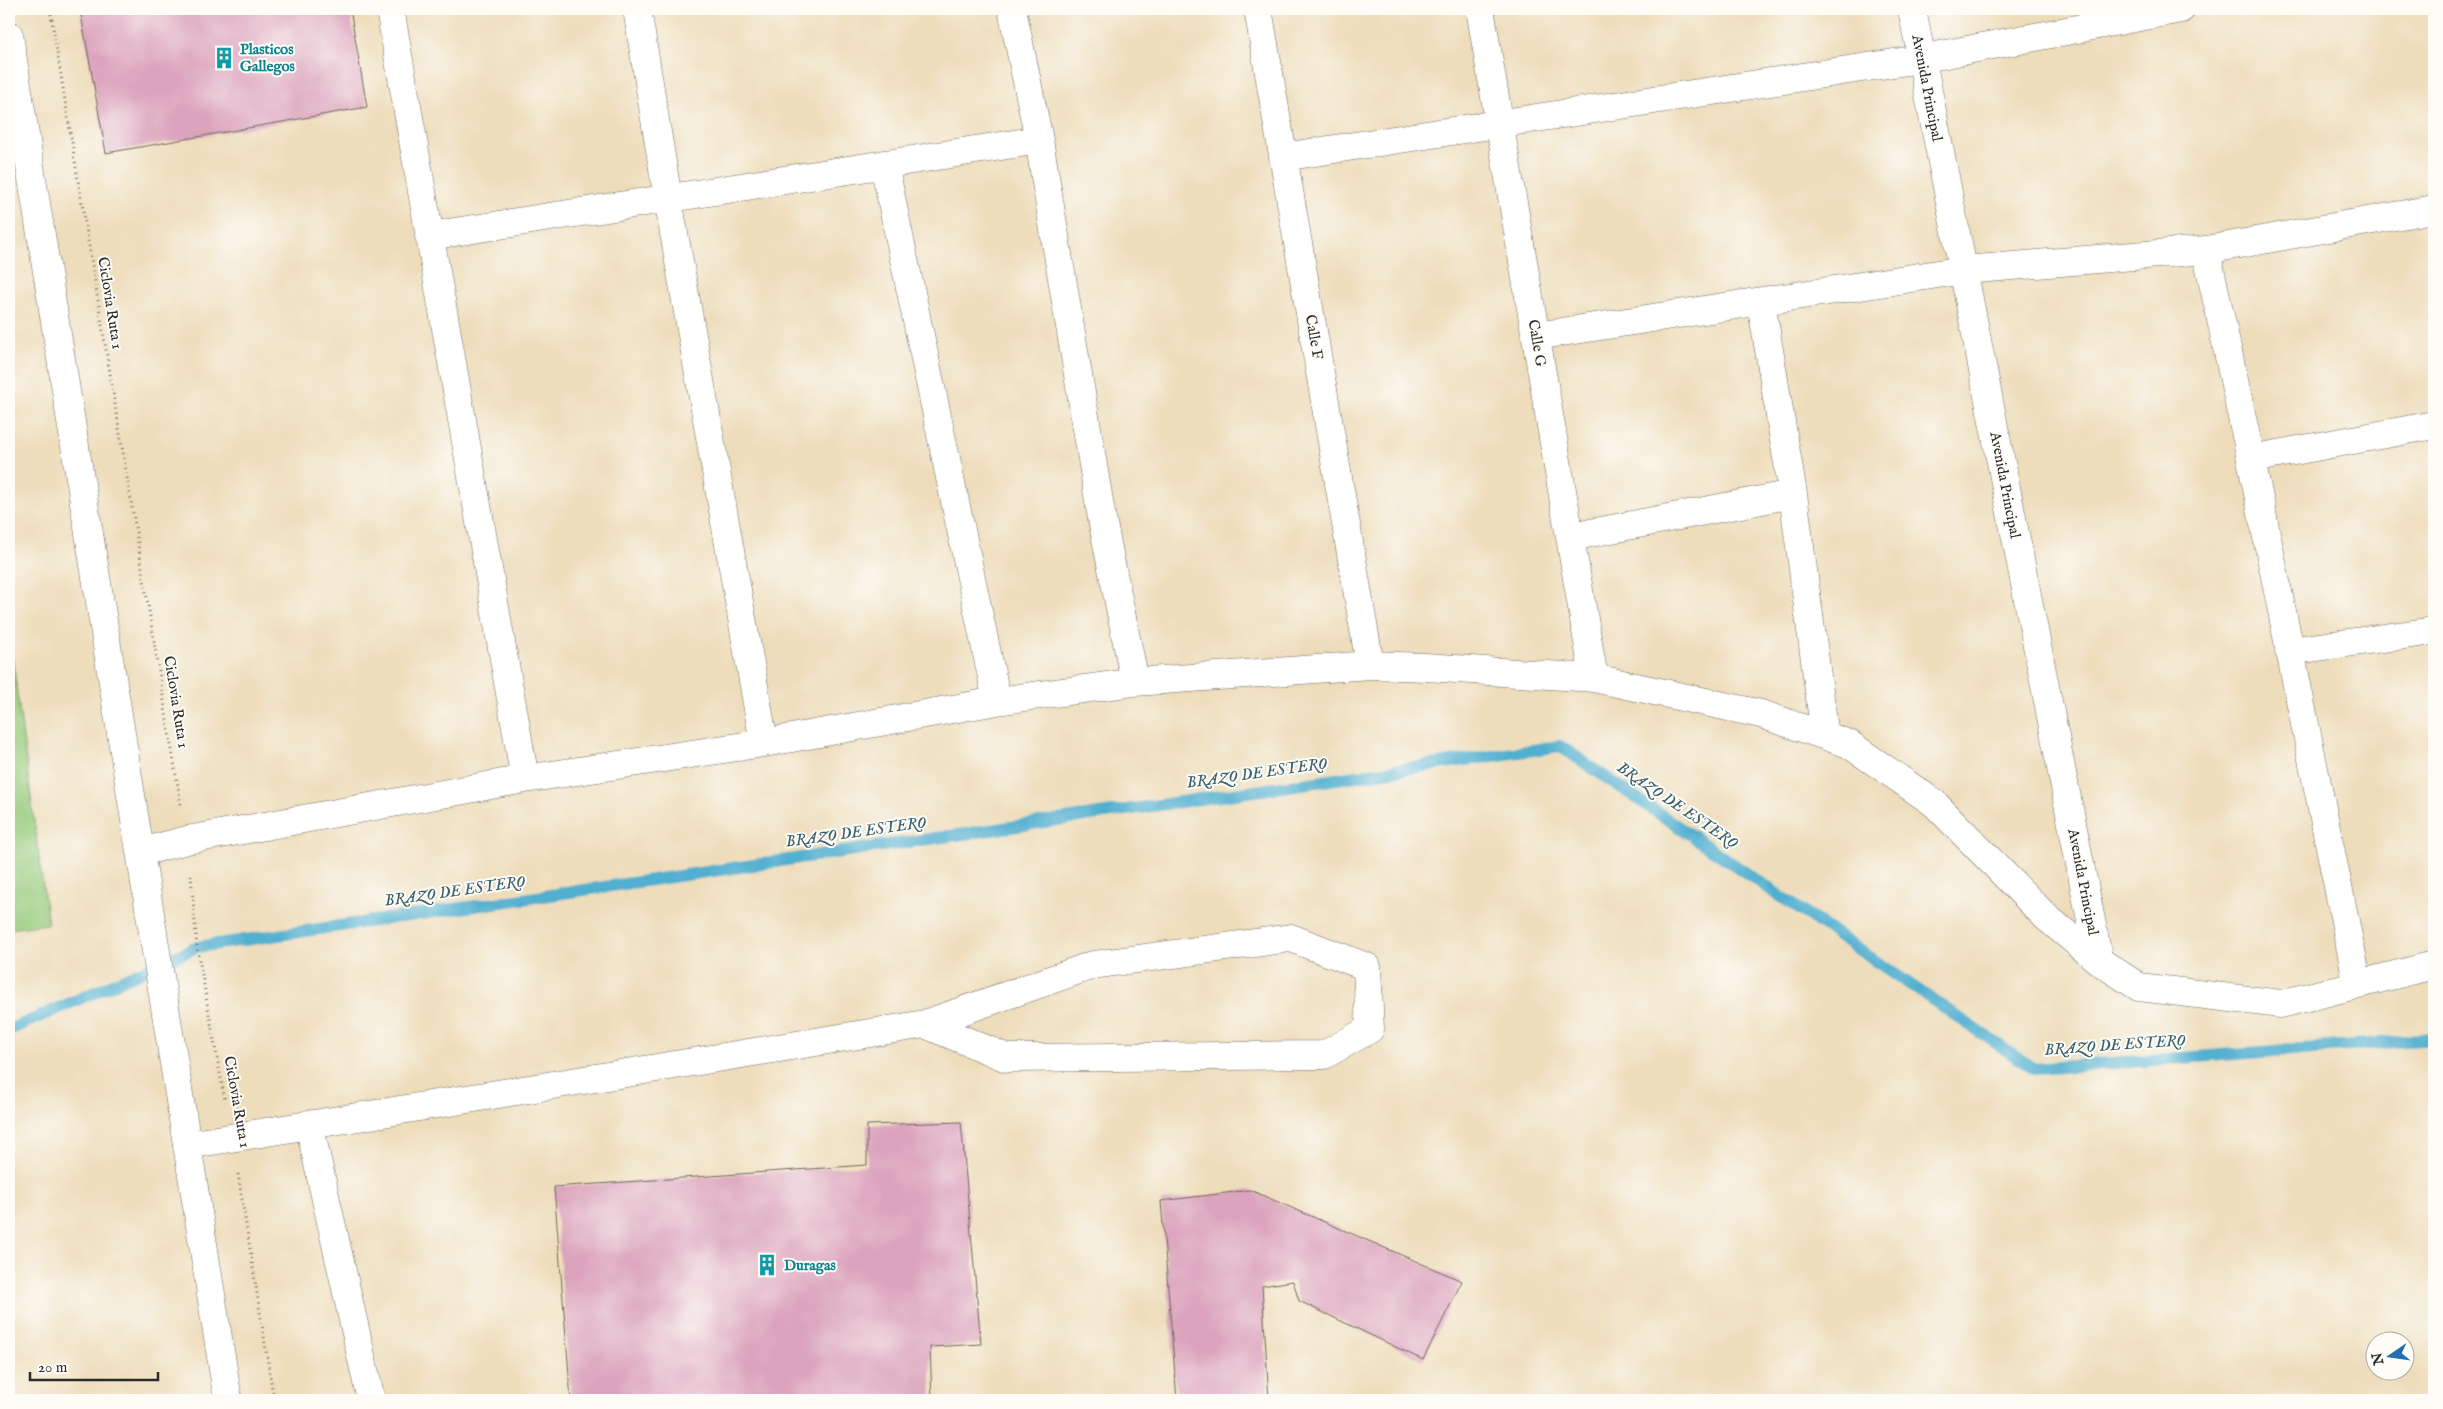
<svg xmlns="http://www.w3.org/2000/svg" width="2443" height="1409" font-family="'IM FELL English',serif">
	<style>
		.green { fill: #96cb7c; stroke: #607b54 }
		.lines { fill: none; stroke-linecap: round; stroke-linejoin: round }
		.stream { stroke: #51afcf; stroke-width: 12 }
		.building { fill: #dba3bc }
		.minor-casing { stroke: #6f695d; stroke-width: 29 }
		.major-casing { stroke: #6f695d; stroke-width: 29 }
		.path { stroke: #6f695d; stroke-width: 3; stroke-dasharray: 1 4; stroke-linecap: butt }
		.minor { stroke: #fff; stroke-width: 28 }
		.major { stroke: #fff; stroke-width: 28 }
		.labels { text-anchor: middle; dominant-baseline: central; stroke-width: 4; stroke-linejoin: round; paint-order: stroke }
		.culture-label { font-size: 15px; font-weight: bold; fill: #0d838f; stroke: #fdfcf7; text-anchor: start }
		.street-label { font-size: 15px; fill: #2b2b2b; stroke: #fdfcf7 }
		.water-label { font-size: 16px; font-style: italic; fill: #3a606d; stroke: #fdfcf7 }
	</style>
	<rect width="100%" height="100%" fill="#fdfcf7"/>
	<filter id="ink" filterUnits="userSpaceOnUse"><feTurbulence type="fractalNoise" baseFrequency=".02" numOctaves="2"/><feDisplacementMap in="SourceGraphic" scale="10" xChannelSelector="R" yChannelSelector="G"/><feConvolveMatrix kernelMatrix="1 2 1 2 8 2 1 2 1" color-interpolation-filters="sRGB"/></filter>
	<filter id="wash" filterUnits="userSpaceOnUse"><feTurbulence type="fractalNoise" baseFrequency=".0096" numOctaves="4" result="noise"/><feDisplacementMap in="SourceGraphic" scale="20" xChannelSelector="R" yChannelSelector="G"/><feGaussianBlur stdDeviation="1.12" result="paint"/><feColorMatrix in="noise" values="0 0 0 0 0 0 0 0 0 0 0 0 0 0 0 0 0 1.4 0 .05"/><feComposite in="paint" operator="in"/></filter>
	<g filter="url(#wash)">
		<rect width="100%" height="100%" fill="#edb"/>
		<path class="green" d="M9 633 48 924 9 929Z"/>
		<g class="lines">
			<path class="stream" d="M9 1030 197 947 1560 746 2034 1069 2434 1039"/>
		</g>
		<g id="blocks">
			<path class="building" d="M80 9H350L367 107 106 153Z
				M961 1122 981 1344 930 1347 932 1400H571L554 1187 867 1165V1125Z
				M1250 1190 1462 1281 1423 1360 1299 1301 1293 1281 1262 1286 1269 1400H1177L1161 1201Z"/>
		</g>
	</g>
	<g filter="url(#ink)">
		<use href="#blocks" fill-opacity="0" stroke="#6f695d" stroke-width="1"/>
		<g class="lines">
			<g class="minor-casing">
				<path id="minor" d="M390 9 525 779
					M637 9 668 199 764 743
					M1012 9 1039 140 1102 519 1135 682
					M1258 9 1370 665
					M1480 9 1594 678
					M1912 9 2099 961
					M1283 157 1920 59 2181 9
					M884 164 997 701
					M429 236 1039 140
					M2206 250 2251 459 2358 985
					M1761 302 1793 494 1825 736
					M1536 336 1964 270 2206 250 2434 209
					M2251 459 2434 425
					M1570 537 1793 494
					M2289 651 2434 631
					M141 852 187 840 525 779 764 743 997 701 1135 682 1370 665 1426 667 1594 678 1761 714 1849 744 1934 803 2046 917 2099 961 2139 987 2281 1004 2434 965
					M309 1124 371 1400
					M187 1145 925 1024 1093 965 1291 938 1367 967 1370 1029 1324 1055 1007 1058 925 1024"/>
			</g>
			<g class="major-casing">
				<path id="major" d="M9 35 228 1400"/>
			</g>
			<path class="path" d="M50 9 181 805
				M191 875 197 947 225 1101
				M238 1174 274 1400"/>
			<use href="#minor" class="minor"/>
			<use href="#major" class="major"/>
		</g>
	</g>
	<defs>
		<g id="building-bare" transform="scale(1.725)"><path d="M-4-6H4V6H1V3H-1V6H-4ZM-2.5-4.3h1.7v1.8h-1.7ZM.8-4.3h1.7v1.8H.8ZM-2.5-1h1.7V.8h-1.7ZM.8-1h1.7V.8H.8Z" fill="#0f9aa8" stroke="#fdfcf7" stroke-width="2.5" paint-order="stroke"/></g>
	</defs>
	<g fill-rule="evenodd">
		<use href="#building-bare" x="224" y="58"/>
		<use href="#building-bare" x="767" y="1265"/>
	</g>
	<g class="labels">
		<g class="culture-label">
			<text x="240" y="49">Plasticos<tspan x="240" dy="17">Gallegos</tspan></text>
			<text x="784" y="1265">Duragas</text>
		</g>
		<g class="street-label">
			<text transform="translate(1927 88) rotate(79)">Avenida Principal</text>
			<text transform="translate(110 303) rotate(81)">Ciclovia Ruta 1</text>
			<text transform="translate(1314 337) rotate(80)">Calle F</text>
			<text transform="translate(1537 343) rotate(80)">Calle G</text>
			<text transform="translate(2005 485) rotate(79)">Avenida Principal</text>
			<text transform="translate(176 702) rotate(81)">Ciclovia Ruta 1</text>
			<text transform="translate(2083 882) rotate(79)">Avenida Principal</text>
			<text transform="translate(237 1102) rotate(80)">Ciclovia Ruta 1</text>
		</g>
		<g class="water-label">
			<text transform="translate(1257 774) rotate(-8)">BRAZO DE ESTERO</text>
			<text transform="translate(1677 806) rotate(34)">BRAZO DE ESTERO</text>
			<text transform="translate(856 833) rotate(-8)">BRAZO DE ESTERO</text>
			<text transform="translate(455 892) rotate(-8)">BRAZO DE ESTERO</text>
			<text transform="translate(2115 1046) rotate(-4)">BRAZO DE ESTERO</text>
		</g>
	</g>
	<rect width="2443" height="1409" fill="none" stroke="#fdfcf7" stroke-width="30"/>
	<g transform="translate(2390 1356) rotate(257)"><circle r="24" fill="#fdfcf7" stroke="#a9a8a5"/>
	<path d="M0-4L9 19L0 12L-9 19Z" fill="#1f6fb2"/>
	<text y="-8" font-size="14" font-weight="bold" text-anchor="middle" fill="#2b2b2b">N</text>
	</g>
	<path d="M30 1372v8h128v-8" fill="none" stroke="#2b2b2b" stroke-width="2.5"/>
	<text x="38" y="1372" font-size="15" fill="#2b2b2b" stroke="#fdfcf7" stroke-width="4" paint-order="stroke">20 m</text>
</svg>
